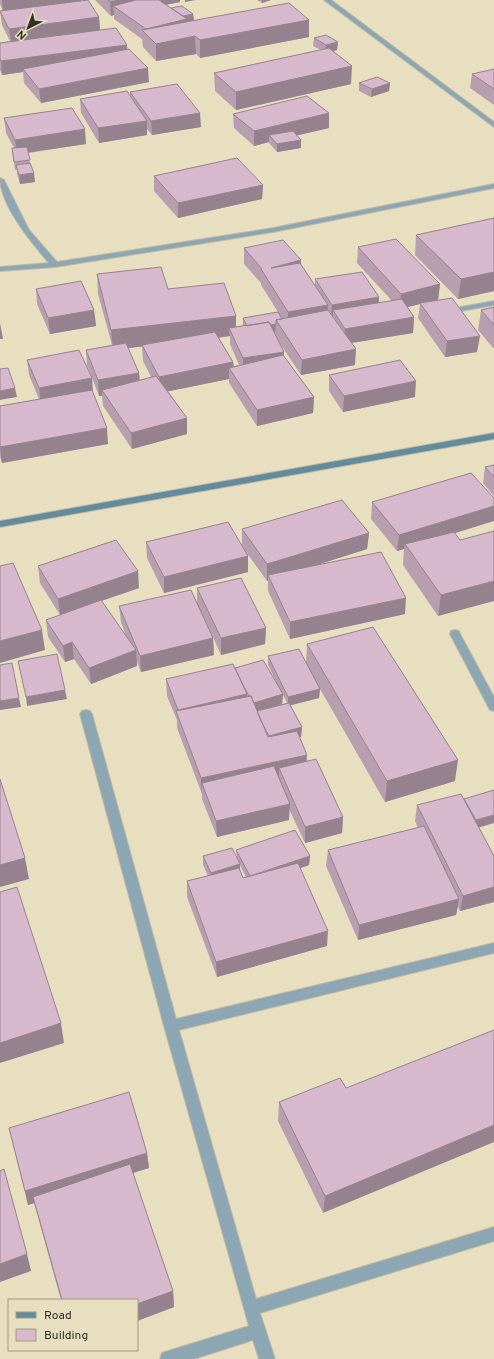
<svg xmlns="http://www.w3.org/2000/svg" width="494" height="1359" font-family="Overpass,sans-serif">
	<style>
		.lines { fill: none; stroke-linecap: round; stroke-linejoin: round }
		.service-casing { stroke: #c4bca1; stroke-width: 2 }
		.minor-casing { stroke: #c4bca1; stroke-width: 2 }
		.secondary-casing { stroke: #c4bca1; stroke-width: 2 }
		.service { fill: #8ca6b4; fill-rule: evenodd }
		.minor { fill: #8ca6b4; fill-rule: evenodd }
		.secondary { fill: #628b9e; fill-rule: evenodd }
		.wall { fill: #b89faf; fill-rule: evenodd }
		.shaded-wall { fill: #96828f }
		.building { fill: #d6b9cc; stroke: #96828f }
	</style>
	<rect width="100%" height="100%" fill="#e8dfc0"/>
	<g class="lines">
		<g class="service-casing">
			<path id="service" d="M494 301V305L461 311 457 309 461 307Z"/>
		</g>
		<g class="minor-casing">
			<path id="minor" d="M324 0H331L494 122V127Z
				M0 178 4 180 29 230 57 262 273 228 494 184V188L273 232 55 267 0 271V267L49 263C32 243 0 205 0 178Z
				M455 630 459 631 460 634 494 697V711L490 710 450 634 451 631Z
				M86 710 90 711 92 714 176 1019 494 943V953L179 1030 256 1299 494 1227V1241L260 1313 275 1359H259L253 1340 194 1359H160L162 1353 168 1351 249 1326 164 1026 80 714 82 711Z"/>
		</g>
		<g class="secondary-casing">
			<path id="secondary" d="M494 433V439L0 527V521Z"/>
		</g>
		<use href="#service" class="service"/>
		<use href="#minor" class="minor"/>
		<use href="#secondary" class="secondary"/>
	</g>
	<path class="wall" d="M0 0H81V1L99 17 100 30 127 45V49L149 82 41 103 24 83 23 72 2 75 0 70V43L10 41 2 25 0 11H3L0 4Z
		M95 0H180V2L166 5 171 8 193 14 194 20H309V37L200 58 196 54 156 61 143 47 142 39 114 19V15L111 16Z
		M257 0H271L262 3Z
		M314 38 338 42 337 50 333 51 351 84 236 110 215 91 214 73 321 50 313 46Z
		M494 69V105L470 88 472 74Z
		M359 83H390L389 91 371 97 359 91Z
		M130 92 201 127 152 135 147 129V135L99 143 81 113 80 99 130 96Z
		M233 114 329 128 297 135 301 148 277 152 269 143V142L254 146 234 128Z
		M4 118 86 144 28 153 30 163 35 182 20 184 17 174V170H15L12 148H14L6 133Z
		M154 176 263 185 262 199 178 218 154 191Z
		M494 218V291L458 299 415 255 416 235Z
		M358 247 440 284 438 300 477 352 445 357 418 318 420 304 407 307 414 317 413 333 352 343 355 365 301 375 279 342 284 352V357L314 397 313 413 257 426 229 383V379L168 391 187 418V434L132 449 103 406 102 396H99L87 365 86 350 112 345 98 294 97 274 168 289 236 316V327L243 326V318L278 312 261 285V283L244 264V248L301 260V265L315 286V279L379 297V303L392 301 357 263ZM230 336V344L239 365 234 366 233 362 219 338ZM142 346 143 361 151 377 140 380 139 373 128 348Z
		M36 289 94 310 96 326 50 334 37 304Z
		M494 307V349L478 330 481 310Z
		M27 360 92 378 93 394 108 444 2 463 0 457V406L39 399 29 375Z
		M329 375 415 397 343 412 329 391Z
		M494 465V496L483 483 485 467Z
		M372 502 455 533 438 616 403 565 404 549 397 551 371 519Z
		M242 529 369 533 367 549 316 565 405 614 290 639 268 591V581H267L244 549 248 556V572L164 593 147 558 146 542 242 545Z
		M38 566 139 588 101 601 126 636 121 622 119 606 197 604V588L266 628 265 644 221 655 208 626 213 638 214 655 141 672 137 662V666L91 684 74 659 65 662 48 637 46 620 60 615 40 583Z
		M307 644 455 781 385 802 320 689 319 698 290 705 302 727 301 737H299L307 761 343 817 342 833 305 843 289 809V820L217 837 202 799V794L177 728V720L167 696 166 679 235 668 279 688 268 665V656L306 662ZM283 695 287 703 267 708 282 704Z
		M494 790 479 828 494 856V902L460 911 458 907 456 915 358 940 326 866 328 850 418 828 415 821 417 805 464 800Z
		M236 850 310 856 309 865 300 868 327 946 217 977 187 897V881L208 876 203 865V856L237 857ZM240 865 246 877 243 878 240 869Z
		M346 1088 323 1213 278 1121 279 1102Z
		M9 1128 147 1153 149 1168 133 1173 173 1291 174 1307 137 1321V1300H61L34 1203 28 1205Z"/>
	<path class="shaded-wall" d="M2 0H81V5L3 13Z
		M121 0H180V2L124 13 113 6 114 15 111 16 110 2Z
		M185 0H196L185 2Z
		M262 0H271L262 3Z
		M193 14 194 21 146 29 180 17Z
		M99 17 100 31 11 42 9 29Z
		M309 20V37L200 58V40Z
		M195 36 196 54 156 61V44Z
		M338 42 337 50 325 53 326 45Z
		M127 45 128 59 23 69V72L2 75 1 61Z
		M352 66 351 84 236 110V92Z
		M148 68 149 82 41 103 39 89Z
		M390 83 389 91 371 97 372 89Z
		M200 113 201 127 152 135 151 121Z
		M329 113V128L274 141 269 135V142L254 146V131Z
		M147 121V135L99 143 98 128Z
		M85 129 86 144 17 154 15 140Z
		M301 140V148L277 152V144Z
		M34 173 35 182 20 184 19 175Z
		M263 185 262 199 178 218V203Z
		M301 260V275L271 268Z
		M494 272V291L458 299 461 279Z
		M440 284 438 300 420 303V304L400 309 401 294Z
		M379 297 378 313 333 310V320L331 321 332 305Z
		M328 305 327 321 288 328V312Z
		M94 310 96 326 50 334 48 318Z
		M236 316V335L229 328 230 336 113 350 111 330Z
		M414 317 413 333 344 344 345 329Z
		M0 323 3 339H0Z
		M276 324 275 333 249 337V328Z
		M480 336 477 352 445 357 447 341Z
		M356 349 355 365 301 375 302 360Z
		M284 352V368L243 374V358Z
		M233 362 234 375 229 368V379L160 393 159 377Z
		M139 373 140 389 102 390V396H99L98 380Z
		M92 378 93 394 41 404 39 388Z
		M416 381 415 397 343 412 344 396Z
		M15 388 17 397 0 400V391Z
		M314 397 313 413 257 426V410Z
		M187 418V434L132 449 131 433Z
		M107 428 108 444 2 463 0 447Z
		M494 506V521L407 548 405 544 404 549 397 551 399 535Z
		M369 533 367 549 270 580 268 575V581H267V564Z
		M248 556V572L164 593V577Z
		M138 571 139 588 60 615 58 599Z
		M494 581V601L438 616 441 595Z
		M406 598 405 614 290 639V622Z
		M266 628 265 644 221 655V638Z
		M42 630 45 650 0 663V641Z
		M213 638 214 655 141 672 140 656Z
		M72 642 74 659 65 662 63 646Z
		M136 650 137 666 91 684 89 668Z
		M320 689 319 698 288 706V697Z
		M65 690 67 699 27 706 26 697Z
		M247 694V710L179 718 178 710Z
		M283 694 282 704 253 712V703Z
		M19 698 21 707 0 710V701Z
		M302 727 301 737 269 745V736Z
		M307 755 306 772 279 768V778L202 783 201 795V778Z
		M458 760 455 781 385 802 387 781Z
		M290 804 289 820 217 837 216 821Z
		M494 815V823L474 829 476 820Z
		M343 817 342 833 305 843V827Z
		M310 856 309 865 250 886V877Z
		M25 858 29 879 0 887V865Z
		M240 864V873L211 882V873Z
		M494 887V902L460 911 463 896Z
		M459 899 456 915 358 940 359 925Z
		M328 931 327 946 217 977 216 962Z
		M61 1023 64 1043 0 1063V1043Z
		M494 1125V1142L323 1213 325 1196Z
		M147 1153 149 1168 28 1205 25 1191Z
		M27 1254 31 1271 0 1282V1264Z
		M173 1291 174 1307 137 1321V1304Z"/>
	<path class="building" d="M88 0 99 17 9 29 0 11Z
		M108 0H121L110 2Z
		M136 0H159L187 19 146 29 113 6Z
		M289 3 309 20 200 40 195 36 156 44 142 30Z
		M182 6 193 14 183 16 171 8Z
		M116 28 127 45 1 61 0 59V43Z
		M326 35 338 42 326 45 314 38Z
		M329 48 352 66 236 92 214 73Z
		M129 49 148 68 39 89 23 69Z
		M494 69V89L472 74Z
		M377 77 390 83 372 89 359 83Z
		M177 84 200 113 151 121 130 92Z
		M127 91 147 121 98 128 80 99Z
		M307 96 329 113 254 131 233 114Z
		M72 108 85 129 15 140 4 118Z
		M293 131 301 140 277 144 269 135Z
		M27 147 30 160 14 162 12 148Z
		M237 158 263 185 178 203 154 176Z
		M30 163 34 173 19 175 16 165Z
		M494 218V272L461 279 416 235Z
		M396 239 440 284 401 294 358 247Z
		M283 240 301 260 271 268 300 263 328 305 288 312 261 269H262L244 248Z
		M161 267 168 289 224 283 236 316 111 330 97 274Z
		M362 272 379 297 332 305 315 279Z
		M81 281 94 310 48 318 36 289Z
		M452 298 480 336 447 341 420 303Z
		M402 299 414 317 345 329 333 310Z
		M494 307V325L481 310Z
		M328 310 356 349 302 360 276 320Z
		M278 312 282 319 276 320V324L271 325 269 322 247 326 243 318Z
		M269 322 284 352 243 358 229 328Z
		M215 332 233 362 159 377 142 345Z
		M126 343 139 373 98 380 86 350Z
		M79 350 92 378 39 388 27 360Z
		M283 355 314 397 257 410 229 368Z
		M400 360 416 381 344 396 329 375Z
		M8 368 15 388 0 391V369Z
		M156 376 187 418 131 433 102 390Z
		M92 390 107 428 0 447V406Z
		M494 465V477L485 467Z
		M471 473 494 498V506L399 535 372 502Z
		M342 500 369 533 267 564 242 529Z
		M228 522 248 556 164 577 146 542Z
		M494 531V581L441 595 405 544 454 532 460 540Z
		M116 540 138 571 58 599 38 566Z
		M381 552 406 598 290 622 268 575Z
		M13 563 42 630 0 641V566Z
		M241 578 266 628 221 638 197 588Z
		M191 590 213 638 140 656 119 606Z
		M101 600 136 650 89 668 72 642 63 646 46 620Z
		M373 627 458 760 387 781 307 644Z
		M299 649 320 689 288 697 268 656Z
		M57 654 65 690 26 697 18 661Z
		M263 660 283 694 254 703 251 696H249L243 685 235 668Z
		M12 663 19 698 0 701V665Z
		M233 664 247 694 178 710 166 679Z
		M251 696 268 737 297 731 307 755 201 778 176 711Z
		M289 703 302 727 269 736 261 721 257 711Z
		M316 759 343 817 305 827 279 768Z
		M274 766 290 804 216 821 202 783Z
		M0 779 25 858 0 865Z
		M494 790V815L476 820 464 799Z
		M461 794 494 856V887L463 896 417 805Z
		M424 826 459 899 359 925 328 850Z
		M295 830 310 856 250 876 236 850Z
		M232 848 240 864 211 873 203 856Z
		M298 863 328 931 216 962 187 881 239 868 243 878Z
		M17 887 61 1023 0 1043V892Z
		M494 1030V1125L325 1196 279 1102 340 1078 346 1088Z
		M129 1092 147 1153 25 1191 9 1128Z
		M130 1164 173 1291 137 1304V1300H62L33 1197Z
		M4 1169 27 1254 0 1264V1171Z"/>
	<rect x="8" y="1299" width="130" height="52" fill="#e8dfc0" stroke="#a09981"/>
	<rect x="16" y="1312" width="20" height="6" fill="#628b9e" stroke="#a09981"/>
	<text x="44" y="1319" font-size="12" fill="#332f23">Road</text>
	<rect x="16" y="1329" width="20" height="12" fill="#d6b9cc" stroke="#a09981"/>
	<text x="44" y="1339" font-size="12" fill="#332f23">Building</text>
	<g transform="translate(28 28) rotate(222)" stroke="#e8dfc0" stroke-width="3" paint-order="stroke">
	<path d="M0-3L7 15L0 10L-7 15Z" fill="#332f23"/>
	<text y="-6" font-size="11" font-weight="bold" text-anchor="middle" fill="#332f23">N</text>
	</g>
</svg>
